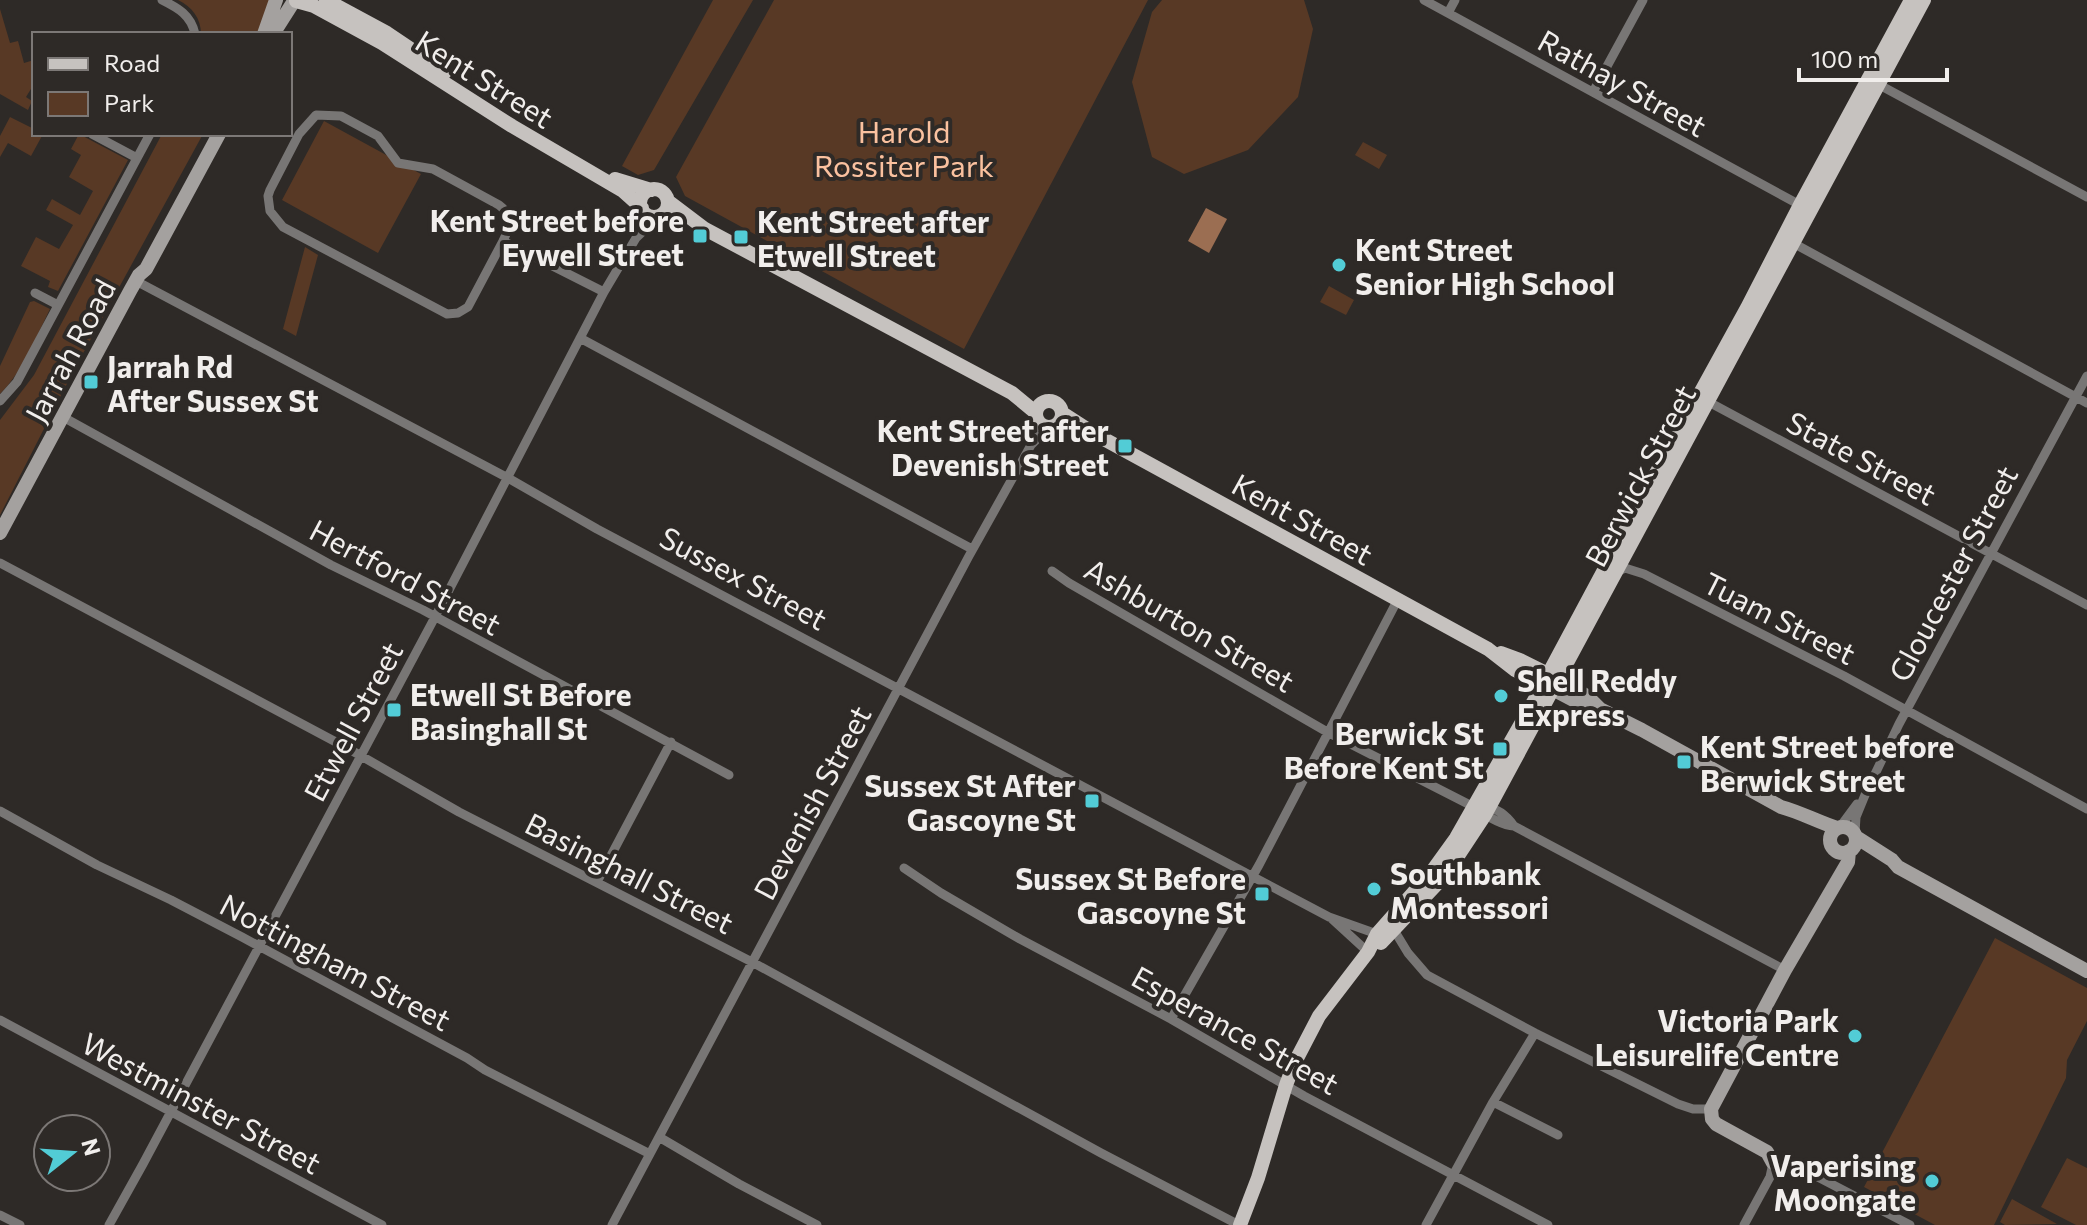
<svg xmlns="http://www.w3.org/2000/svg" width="2087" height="1225" font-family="Commissioner,sans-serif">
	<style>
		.green { fill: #583925 }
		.water { fill: #9b6e52 }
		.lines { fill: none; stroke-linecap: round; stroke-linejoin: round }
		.street { stroke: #787675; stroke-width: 9 }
		.secondary { stroke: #a4a19f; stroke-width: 14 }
		.primary { stroke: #c6c2bf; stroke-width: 14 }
		.poi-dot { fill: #52ccd6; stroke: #2e2a27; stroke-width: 3 }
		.labels { text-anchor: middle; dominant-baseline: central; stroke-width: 8; stroke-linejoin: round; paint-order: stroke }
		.street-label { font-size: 30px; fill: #f1eeec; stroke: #2e2a27 }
		.park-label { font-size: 30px; fill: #fac19f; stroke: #2e2a27 }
		.poi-label { font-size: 30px; font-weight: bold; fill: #f1eeec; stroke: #2e2a27; text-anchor: end }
	</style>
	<rect width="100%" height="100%" fill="#2e2a27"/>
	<path class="green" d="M178 0H271L258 34H201C201 18 192 7 178 0Z
		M713 0H753L654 170 638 175 622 166Z
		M774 0H1148L964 349 685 196 676 177Z
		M1162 0H1304L1313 29 1298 97 1248 150 1184 174 1152 157 1132 82 1152 12Z
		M0 9 10 43 18 41 24 63 34 60V84L26 97 32 101 28 110 0 94Z
		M10 117 34 129V134H43L31 156 8 143 0 157V136Z
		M324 121 421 174 378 253 282 200Z
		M79 134 128 160 58 291 48 287 50 281 21 266 36 237 59 249 73 225 46 210 52 199 80 215 93 191 69 177 81 155 71 149Z
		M162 134H203L75 368 0 515V420L34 375Z
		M1363 142 1387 155 1379 169 1355 155Z
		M305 247 318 255 296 336 283 329Z
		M1329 286 1354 300 1346 315 1320 302Z
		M34 301 50 309C36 337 23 371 0 394V366L30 302Z
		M1995 938 2087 988V1021L2067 1060 2066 1078 1994 1225H1935L1864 1187Z
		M2067 1158 2087 1168V1225H2076L2041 1207Z
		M2012 1199 2057 1224 2005 1225 2000 1222Z"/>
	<path class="water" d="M1206 208 1227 219 1209 253 1188 241Z"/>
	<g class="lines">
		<path class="street" d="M162 0C178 8 191 15 195 34
			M1424 0 1800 205
			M1448 13 1455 0
			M1874 82 2087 197
			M1593 92 1643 0
			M92 134 137 158
			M636 238 642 209
			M503 241 468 307 458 313 447 314 283 227 270 211 268 196 270 190 299 134 316 115 341 116 378 136 398 163 433 169 499 205C513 215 510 227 503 241L604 292
			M1793 243 2087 403
			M136 281 508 478 597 529 1329 917 1377 934
			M35 293 58 305
			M580 338 972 549
			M1705 400 2087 605
			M0 401 17 382 150 134
			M63 417 331 565 423 610 729 775
			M1031 445 1049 427
			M0 563 349 749 459 812 752 962 1101 1153 1239 1225
			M1052 571 1069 583 1329 733 1474 807C1485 815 1500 825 1514 826L1785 970
			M1617 572 1625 568 1644 574 1844 676 2087 809
			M1485 807C1497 808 1507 816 1514 826
			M0 811 97 865 171 900 242 937 467 1058 485 1070 650 1154
			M1840 827 1857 804
			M1855 833 1856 817 1865 795 1899 724 2087 376
			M904 868 941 893 1020 939 1171 1019 1304 1096 1548 1225
			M597 882 671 742
			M1332 919 1368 952
			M1394 930 1408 953 1427 975 1535 1033 1678 1104 1693 1109H1711
			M1171 1019 1259 865 1398 599
			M0 1020 382 1225
			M1493 1102 1558 1135
			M659 1137 739 1184 817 1225
			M0 1215 20 1225
			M109 1225 143 1164 435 617 604 292 636 238 658 217
			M612 1225 969 556 1031 445 1039 423
			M1426 1225 1493 1102 1535 1033
			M1744 1225 1770 1177 1773 1163H1791L1910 1225"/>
		<path class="secondary" d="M264 34 276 0
			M273 34 294 1
			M0 533 130 291 139 275 146 269 219 134
			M1548 674 1587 696 1600 709
			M1543 684 1583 705 1600 709 1642 730 1781 807C1800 812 1818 822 1837 828
			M1830 840a13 13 0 1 1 26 0a13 13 0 1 1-26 0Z
			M1856 837 1892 860 1898 867 2087 971
			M1773 1163 1767 1152 1716 1124 1712 1119 1711 1109 1785 970 1848 862 1849 851"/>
		<path class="primary" d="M326 0 387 33 445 72
			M296 1 314 6 382 43 512 126 623 191 642 208
			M615 179 651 190
			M640 203a14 14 0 1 1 28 0a14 14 0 1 1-28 0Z
			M668 201 705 229 1012 393 1035 412
			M1036 414a13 13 0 1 1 26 0a13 13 0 1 1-26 0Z
			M1062 413 1093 433 1488 649 1515 670 1543 684
			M1501 653 1520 660 1548 674
			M1381 943 1436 885 1454 862 1485 815 1924 0
			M1240 1225 1258 1178 1286 1085 1294 1064 1319 1016 1368 952 1377 934 1430 874 1456 838 1535 699 1649 486 1747 308 1800 205 1911 0"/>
	</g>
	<g class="poi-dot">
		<rect x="692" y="228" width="16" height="16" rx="4"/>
		<rect x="733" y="229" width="16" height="16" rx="4"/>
		<circle cx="1339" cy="265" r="8"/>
		<rect x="83" y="374" width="16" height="16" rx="4"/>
		<rect x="1117" y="438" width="16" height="16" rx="4"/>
		<circle cx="1501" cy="696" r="8"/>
		<rect x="386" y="702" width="16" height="16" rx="4"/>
		<rect x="1492" y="741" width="16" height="16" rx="4"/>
		<rect x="1676" y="754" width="16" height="16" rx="4"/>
		<rect x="1084" y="793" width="16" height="16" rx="4"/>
		<circle cx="1374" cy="889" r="8"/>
		<rect x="1254" y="886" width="16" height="16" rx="4"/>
		<circle cx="1855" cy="1036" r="8"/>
		<circle cx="1932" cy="1181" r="8"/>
	</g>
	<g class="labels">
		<g class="street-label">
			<text transform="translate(485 78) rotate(32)">Kent Street</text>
			<text transform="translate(1623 82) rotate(29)">Rathay Street</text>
			<text transform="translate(69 350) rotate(-62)">Jarrah Road</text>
			<text transform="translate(1862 457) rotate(28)">State Street</text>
			<text transform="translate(1639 475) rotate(-62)">Berwick Street</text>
			<text transform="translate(1303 518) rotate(29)">Kent Street</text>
			<text transform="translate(1952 573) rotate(-62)">Gloucester Street</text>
			<text transform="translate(406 576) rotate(28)">Hertford Street</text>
			<text transform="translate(744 577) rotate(28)">Sussex Street</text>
			<text transform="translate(1780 617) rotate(27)">Tuam Street</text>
			<text transform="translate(1190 624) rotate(30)">Ashburton Street</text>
			<text transform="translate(352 721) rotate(-62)">Etwell Street</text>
			<text transform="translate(811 802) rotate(-62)">Devenish Street</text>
			<text transform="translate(630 872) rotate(27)">Basinghall Street</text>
			<text transform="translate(336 961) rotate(28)">Nottingham Street</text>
			<text transform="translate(1236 1029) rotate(29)">Esperance Street</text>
			<text transform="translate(202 1102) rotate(28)">Westminster Street</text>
		</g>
		<g class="park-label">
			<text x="904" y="130">Harold<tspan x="904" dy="34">Rossiter Park</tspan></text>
		</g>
		<g class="poi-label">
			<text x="684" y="219">Kent Street before<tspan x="684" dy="34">Eywell Street</tspan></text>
			<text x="757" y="220" text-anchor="start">Kent Street after<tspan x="757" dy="34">Etwell Street</tspan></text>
			<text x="1355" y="248" text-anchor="start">Kent Street<tspan x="1355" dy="34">Senior High School</tspan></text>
			<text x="107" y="365" text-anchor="start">Jarrah Rd<tspan x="107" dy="34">After Sussex St</tspan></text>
			<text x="1109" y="429">Kent Street after<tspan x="1109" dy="34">Devenish Street</tspan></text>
			<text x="1517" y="679" text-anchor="start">Shell Reddy<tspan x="1517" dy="34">Express</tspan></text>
			<text x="410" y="693" text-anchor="start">Etwell St Before<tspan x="410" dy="34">Basinghall St</tspan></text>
			<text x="1484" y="732">Berwick St<tspan x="1484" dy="34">Before Kent St</tspan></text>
			<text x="1700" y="745" text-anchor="start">Kent Street before<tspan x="1700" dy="34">Berwick Street</tspan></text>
			<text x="1076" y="784">Sussex St After<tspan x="1076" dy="34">Gascoyne St</tspan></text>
			<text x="1390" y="872" text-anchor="start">Southbank<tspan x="1390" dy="34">Montessori</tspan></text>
			<text x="1246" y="877">Sussex St Before<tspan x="1246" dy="34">Gascoyne St</tspan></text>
			<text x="1839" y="1019">Victoria Park<tspan x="1839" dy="34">Leisurelife Centre</tspan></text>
			<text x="1916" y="1164">Vaperising<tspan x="1916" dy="34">Moongate</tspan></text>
		</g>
	</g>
	<rect x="32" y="32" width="260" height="104" fill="#2e2a27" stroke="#7c7876" stroke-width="2"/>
	<rect x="48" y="58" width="40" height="12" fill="#c6c2bf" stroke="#7c7876" stroke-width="2"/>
	<text x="104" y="72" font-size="24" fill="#f1eeec">Road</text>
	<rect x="48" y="92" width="40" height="24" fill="#583925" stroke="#7c7876" stroke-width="2"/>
	<text x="104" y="112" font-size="24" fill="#f1eeec">Park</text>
	<g transform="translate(72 1153) rotate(73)"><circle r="38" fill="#2e2a27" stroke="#7c7876" stroke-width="2"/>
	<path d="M0-6L14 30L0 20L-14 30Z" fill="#52ccd6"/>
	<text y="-12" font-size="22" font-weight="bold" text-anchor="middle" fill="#f1eeec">N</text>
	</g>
	<path d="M1799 68v12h148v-12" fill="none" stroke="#f1eeec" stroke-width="4"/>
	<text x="1811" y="68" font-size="24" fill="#f1eeec" stroke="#2e2a27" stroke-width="6" paint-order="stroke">100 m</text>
</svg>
